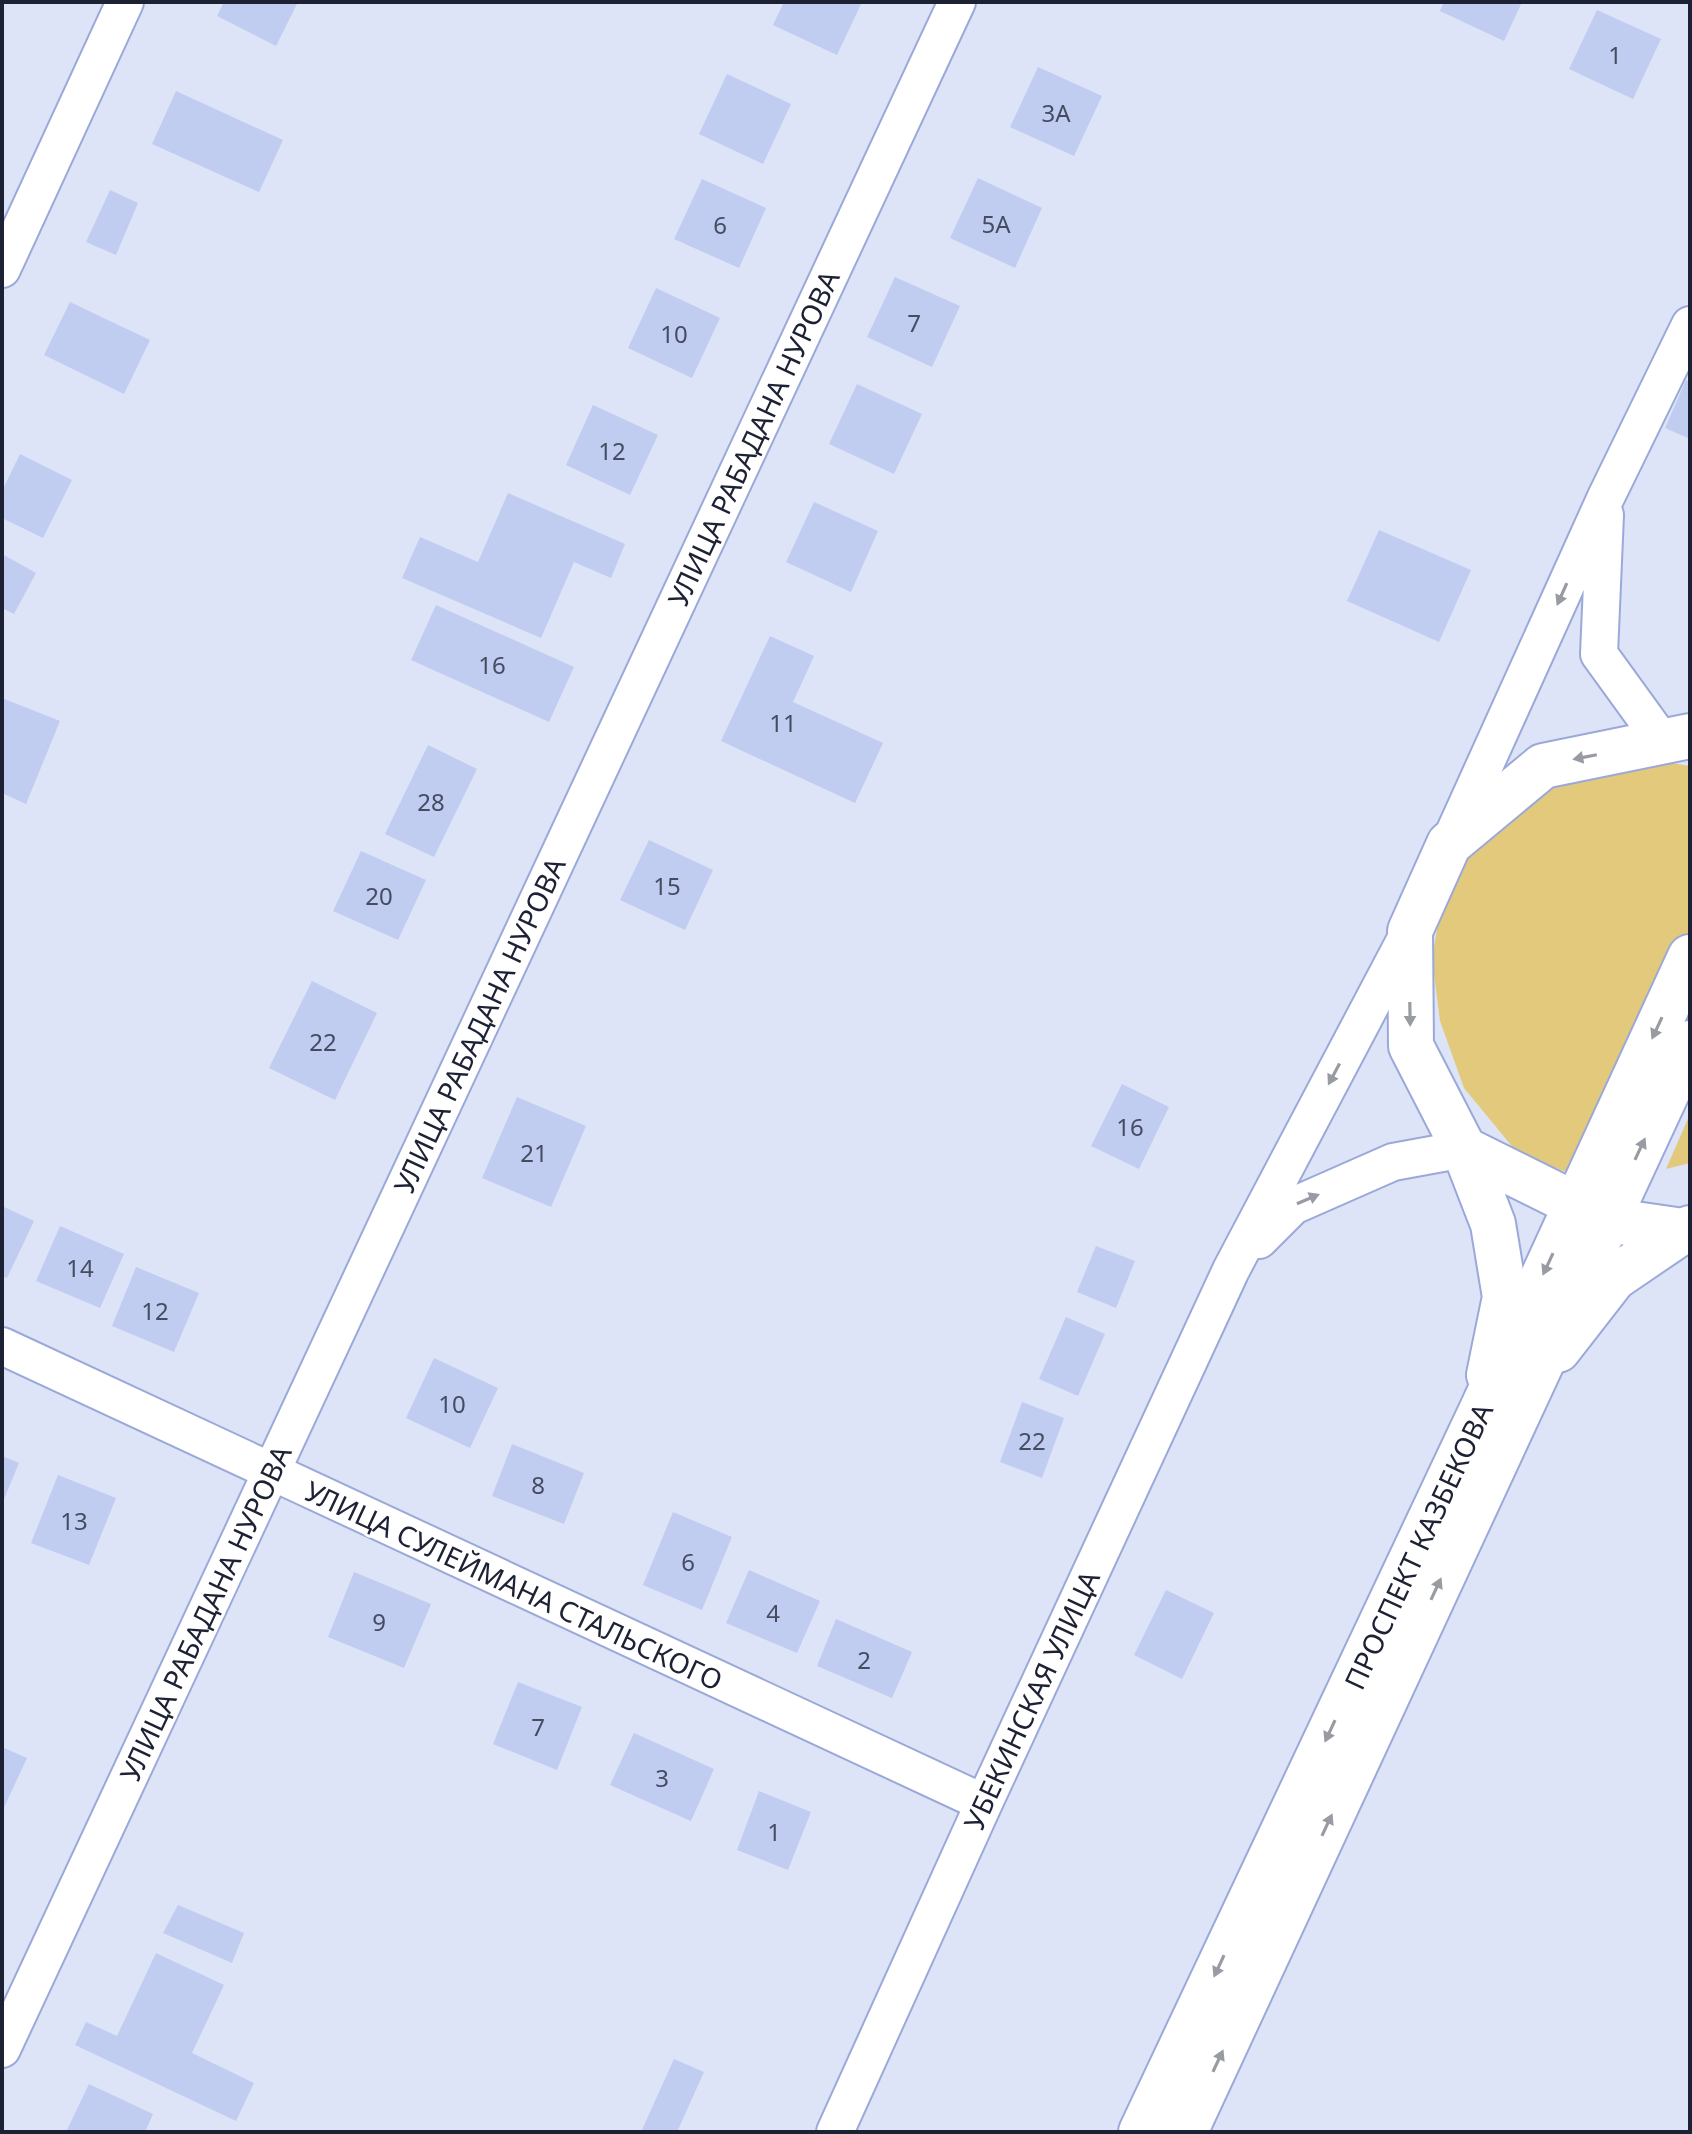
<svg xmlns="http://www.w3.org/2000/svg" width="1692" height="2134" font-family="'Noto Sans',sans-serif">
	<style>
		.green { fill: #e2c97b }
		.building { fill: #c1ccf1 }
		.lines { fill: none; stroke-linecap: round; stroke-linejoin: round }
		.minor-casing { stroke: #9ba9d8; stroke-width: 40 }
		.tertiary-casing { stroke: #9ba9d8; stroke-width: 48 }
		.trunk-casing { stroke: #9ba9d8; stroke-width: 48 }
		.minor { stroke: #fff; stroke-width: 36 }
		.tertiary { stroke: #fff; stroke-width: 44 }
		.trunk { stroke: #fff; stroke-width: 44 }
		.oneway { fill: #999ba3 }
		.labels { text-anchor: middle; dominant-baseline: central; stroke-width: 6; stroke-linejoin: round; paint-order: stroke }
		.number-label { font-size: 24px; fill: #454c62 }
		.street-label { font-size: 28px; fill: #1c2133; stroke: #fff }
	</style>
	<rect width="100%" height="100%" fill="#dde4f7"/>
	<path class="green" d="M1647 759 1690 766V930L1573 1174 1520 1156 1464 1088 1440 1021 1432 959 1442 900 1491 821 1570 772Z
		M1690 1114V1163L1666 1169Z"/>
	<path class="building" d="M224 2H298L276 46 217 16Z
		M784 2H862L837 55 773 25Z
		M1444 2H1522L1504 41 1440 11Z
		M1597 10 1661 39 1633 99 1569 69Z
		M1038 67 1102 96 1074 156 1010 127Z
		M727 74 791 104 763 164 699 134Z
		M176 91 283 140 259 192 152 144Z
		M978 178 1042 208 1015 268 950 238Z
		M702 179 766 208 739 268 674 239Z
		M110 190 138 203 116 255 86 242Z
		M895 277 960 306 932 367 867 337Z
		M656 288 720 318 692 378 628 348Z
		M70 302 150 340 124 394 44 355Z
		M1686 380 1690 382V439L1665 428Z
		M857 384 922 414 894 474 829 444Z
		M593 405 658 435 630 495 566 465Z
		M20 454 72 480 43 538 2 518V491Z
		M508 493 625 544 611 578 574 562 541 638 402 578 420 537 478 562Z
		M814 502 878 531 851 592 786 562Z
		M1379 530 1471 570 1439 642 1347 601Z
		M2 554 36 573 14 614 2 608Z
		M436 605 574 667 549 722 411 660Z
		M770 636 814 656 793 702 883 743 855 803 721 741Z
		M2 698 60 721 26 804 2 793Z
		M428 745 477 769 434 857 385 834Z
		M649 840 713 870 685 930 620 900Z
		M361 851 426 880 398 940 333 911Z
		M312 981 377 1013 335 1100 269 1068Z
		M1122 1084 1169 1107 1139 1169 1091 1146Z
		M517 1097 586 1126 551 1207 482 1178Z
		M2 1206 34 1221 7 1278 2 1276Z
		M60 1226 124 1254 100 1308 36 1281Z
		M1096 1246 1135 1261 1116 1308 1077 1292Z
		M136 1267 199 1293 174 1352 112 1326Z
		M1066 1317 1105 1334 1078 1396 1039 1379Z
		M434 1358 498 1388 470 1448 406 1418Z
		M1022 1402 1064 1418 1042 1478 1000 1462Z
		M512 1444 584 1473 564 1524 492 1496Z
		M2 1456 19 1463 2 1504Z
		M58 1475 116 1498 89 1565 31 1543Z
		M673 1512 732 1537 702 1610 643 1585Z
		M749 1570 820 1601 797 1653 726 1623Z
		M354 1572 431 1604 404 1668 328 1637Z
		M1166 1590 1214 1613 1182 1679 1134 1655Z
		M836 1619 912 1652 892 1698 817 1666Z
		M518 1682 582 1707 557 1770 493 1744Z
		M634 1733 714 1769 691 1821 610 1785Z
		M2 1747 27 1758 2 1812Z
		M759 1791 811 1812 788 1870 737 1850Z
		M178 1905 244 1933 232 1963 163 1933Z
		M156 1953 224 1985 192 2053 254 2083 236 2121 75 2045 86 2022 117 2036Z
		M674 2059 704 2072 677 2132H641Z
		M89 2084 153 2114 145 2132H66Z"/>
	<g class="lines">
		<g class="minor-casing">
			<path id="minor" d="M2 269 125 2
				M1605 515 1599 654 1662 741
				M1450 842 1606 497 1690 325
				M1259 1240 1293 1206 1393 1162 1464 1149
				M2 1346 984 1803
				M2 2049 957 2
				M835 2132 984 1803 1231 1270 1410 931"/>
		</g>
		<g class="tertiary-casing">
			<path id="tertiary" d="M1690 736 1543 766 1449 844 1410 931 1411 1046 1464 1149 1607 1220 1683 1231 1690 1228
				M1464 1149 1493 1224 1505 1297 1489 1375
				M1558 1350 1614 1278 1683 1231 1690 1232"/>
		</g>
		<g class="trunk-casing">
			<path id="trunk" d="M1141 2132 1483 1407 1690 957
				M1185 2132 1690 1043"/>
		</g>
		<use href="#minor" class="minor"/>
		<use href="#tertiary" class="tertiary"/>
		<use href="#trunk" class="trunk"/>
	</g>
	<defs><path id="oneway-solid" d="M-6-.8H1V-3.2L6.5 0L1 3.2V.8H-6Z" transform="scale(2)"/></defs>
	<g class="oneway">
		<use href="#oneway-solid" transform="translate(1562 594) rotate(114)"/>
		<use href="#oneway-solid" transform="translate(1585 757) rotate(169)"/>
		<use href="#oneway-solid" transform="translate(1410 1014) rotate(89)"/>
		<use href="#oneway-solid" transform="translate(1657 1028) rotate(115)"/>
		<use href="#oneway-solid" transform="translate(1334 1074) rotate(118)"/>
		<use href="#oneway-solid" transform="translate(1640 1149) rotate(-65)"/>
		<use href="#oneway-solid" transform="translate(1308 1199) rotate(-23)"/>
		<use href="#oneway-solid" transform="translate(1548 1264) rotate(115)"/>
		<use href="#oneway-solid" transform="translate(1436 1589) rotate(-65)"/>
		<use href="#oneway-solid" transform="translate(1330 1731) rotate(115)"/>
		<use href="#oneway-solid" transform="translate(1327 1825) rotate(-65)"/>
		<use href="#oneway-solid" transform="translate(1219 1966) rotate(115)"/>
		<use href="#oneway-solid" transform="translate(1218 2061) rotate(-65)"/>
	</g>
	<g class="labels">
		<g class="number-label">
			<text x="1615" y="54">1</text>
			<text x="1056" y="112">3А</text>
			<text x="996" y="223">5А</text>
			<text x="720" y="224">6</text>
			<text x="914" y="322">7</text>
			<text x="674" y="333">10</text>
			<text x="612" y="450">12</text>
			<text x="492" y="664">16</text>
			<text x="783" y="722">11</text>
			<text x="431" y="801">28</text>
			<text x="667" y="885">15</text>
			<text x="379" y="895">20</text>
			<text x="323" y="1041">22</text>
			<text x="1130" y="1126">16</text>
			<text x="534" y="1152">21</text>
			<text x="80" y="1267">14</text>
			<text x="155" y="1310">12</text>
			<text x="452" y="1403">10</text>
			<text x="1032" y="1440">22</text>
			<text x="538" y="1484">8</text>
			<text x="74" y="1520">13</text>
			<text x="688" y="1561">6</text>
			<text x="773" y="1612">4</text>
			<text x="379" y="1621">9</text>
			<text x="864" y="1659">2</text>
			<text x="538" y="1726">7</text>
			<text x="662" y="1777">3</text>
			<text x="774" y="1831">1</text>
		</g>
		<g class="street-label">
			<text transform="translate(753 438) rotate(-65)">УЛИЦА РАБАДАНА НУРОВА</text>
			<text transform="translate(479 1025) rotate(-65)">УЛИЦА РАБАДАНА НУРОВА</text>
			<text transform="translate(1418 1546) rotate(-65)">ПРОСПЕКТ КАЗБЕКОВА</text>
			<text transform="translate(514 1585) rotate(25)">УЛИЦА СУЛЕЙМАНА СТАЛЬСКОГО</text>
			<text transform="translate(205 1613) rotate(-65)">УЛИЦА РАБАДАНА НУРОВА</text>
			<text transform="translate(1031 1700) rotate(-65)">УБЕКИНСКАЯ УЛИЦА</text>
		</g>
	</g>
	<rect width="1692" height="2134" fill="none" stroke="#1c2133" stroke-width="8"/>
</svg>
